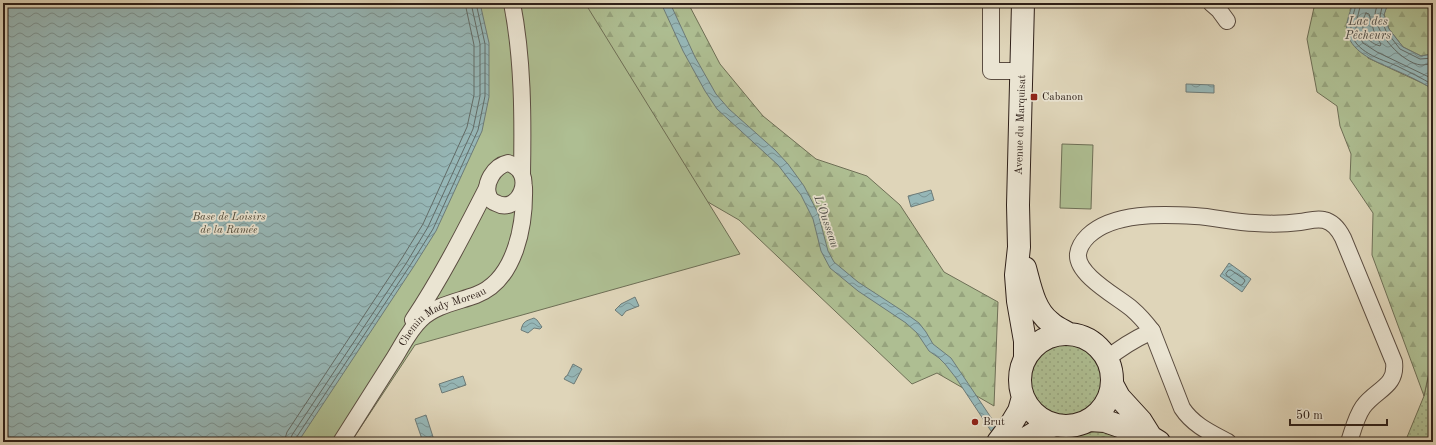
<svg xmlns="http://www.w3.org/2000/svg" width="1436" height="445" font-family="'Old Standard TT',serif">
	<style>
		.grass { fill: url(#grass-dots); stroke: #6e6f56 }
		.forest { fill: url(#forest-firs); stroke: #6e6f56 }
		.park { fill: #aebe92; stroke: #6e6f56 }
		.water { fill: url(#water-waves); stroke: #6d7b78 }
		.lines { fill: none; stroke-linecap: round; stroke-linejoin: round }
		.shore { stroke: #626c68; stroke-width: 1 }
		.street-casing { stroke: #5b4d41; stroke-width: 18 }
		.secondary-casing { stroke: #2f2019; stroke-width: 24 }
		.street { stroke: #eae4d2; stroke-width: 16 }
		.secondary { stroke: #eae4d2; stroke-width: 22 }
		.poi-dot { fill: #8f2418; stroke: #eae4d2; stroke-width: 1.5 }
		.labels { text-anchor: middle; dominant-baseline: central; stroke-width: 3.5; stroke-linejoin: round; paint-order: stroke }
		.poi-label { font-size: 11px; fill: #2f2019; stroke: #eae4d2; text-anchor: start }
		.street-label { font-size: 11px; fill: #2f2019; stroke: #eae4d2 }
		.park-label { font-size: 11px; font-style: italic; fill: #4f4837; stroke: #eae4d2 }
		.water-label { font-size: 12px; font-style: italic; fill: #4e4d48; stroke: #eae4d2 }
	</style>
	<defs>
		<pattern id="grass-dots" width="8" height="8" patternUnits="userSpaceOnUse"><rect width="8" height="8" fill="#aebe92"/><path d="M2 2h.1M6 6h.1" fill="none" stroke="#96a37d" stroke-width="1.8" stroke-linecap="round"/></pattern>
		<pattern id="forest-firs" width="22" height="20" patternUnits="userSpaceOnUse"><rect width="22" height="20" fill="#aebe92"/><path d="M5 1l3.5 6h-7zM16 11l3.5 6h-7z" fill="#96a37d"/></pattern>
		<pattern id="water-waves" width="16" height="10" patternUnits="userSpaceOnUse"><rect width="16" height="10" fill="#96b7b7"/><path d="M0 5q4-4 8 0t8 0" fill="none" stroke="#7b9494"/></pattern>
	</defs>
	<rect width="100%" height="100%" fill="#dfd5b9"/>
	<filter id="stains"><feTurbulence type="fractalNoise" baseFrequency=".005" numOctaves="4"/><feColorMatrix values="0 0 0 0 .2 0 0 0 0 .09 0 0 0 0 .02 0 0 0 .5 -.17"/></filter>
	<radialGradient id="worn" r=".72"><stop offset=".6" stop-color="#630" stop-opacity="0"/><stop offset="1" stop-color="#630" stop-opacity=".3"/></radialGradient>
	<path class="grass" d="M1028 380a38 38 0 1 1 76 0a38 38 0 1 1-76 0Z
		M1433 353V442H1405L1424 396Z
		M1101 430 1134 442H1119L1109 438 1103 437 1080 442H1036L1052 436 1071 437Z"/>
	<path class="forest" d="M551 3H688L720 64 763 116 816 159 867 176 900 205 944 272 998 302 994 406 937 373 912 384 739 220 675 183Z
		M1315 3H1353L1350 10 1368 58 1422 83 1433 89V353L1424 396 1372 255 1373 213 1350 179 1351 154 1340 126 1337 106 1317 92 1307 39Z
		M1388 3H1424L1433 14V54L1421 56 1403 47 1389 29 1384 14Z"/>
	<path class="park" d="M3 3H585L740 254 415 345 351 442H3Z
		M1062 144 1093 145 1091 209 1060 208Z"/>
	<path class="water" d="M3 3H480L489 43V97L482 131 436 231 414 266 298 442H3Z
		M661 3H670L695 57 716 94 729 109 775 150 788 164 804 186 818 213 828 251 834 262 858 282 901 310 919 323 926 332 933 344 951 358 994 422 1015 442H1003L991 431 956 378 945 364 939 358 929 351 917 333 906 323 858 291 830 268 821 251 813 219 801 195 778 165 717 109 705 91 683 51Z
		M1353 3H1388L1384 15 1389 29 1403 47 1421 56 1433 54V89C1421 82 1407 75 1395 70 1377 62 1353 54 1347 33 1345 24 1350 12 1353 3Z
		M1186 84 1214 85V93L1186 92Z
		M931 190 934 200 911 207 908 196Z
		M1229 263 1251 279 1242 292 1220 276Z
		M635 297 639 306 626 311 622 316 615 310 621 304Z
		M534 318 537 320 542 327 540 329 534 328 528 333 521 330C523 321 526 321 534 318Z
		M573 364 582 369 574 384 564 379 566 376H567Z
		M463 376 466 385 442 393 439 384Z
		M426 415 434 440 423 442 415 419Z"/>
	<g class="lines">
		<path class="shore" d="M1356 3C1355 12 1350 20 1351 30 1353 52 1381 59 1397 66 1409 72 1422 78 1433 85
			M1361 3 1356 23V30L1363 43 1377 52 1433 79
			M1378 3C1377 7 1375 11 1375 15 1376 33 1402 63 1421 65 1425 65 1429 64 1433 63
			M1383 3 1380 16 1386 31 1400 49 1420 59 1433 58
			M1366 13 1369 14 1375 35 1381 44 1380 46C1365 42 1358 27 1366 13Z
			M1229 270H1231L1244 279 1245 281 1242 285H1240L1227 276 1226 274Z
			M284 442 287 432 402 258 423 224 467 127 474 95V45L465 3
			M290 442 292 435 407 262 428 227 473 129 480 96V44L471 3
			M295 442 296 438 411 264 433 229 478 130 485 96V44L476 3"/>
		<g class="street-casing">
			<g id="street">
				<path d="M512 3C523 59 523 117 522 174"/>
				<path d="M991 3V71H1022"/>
				<path d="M1211 3 1219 10 1227 21"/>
				<path d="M508 163C538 172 519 216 496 203 493 202 491 201 489 197 483 184 494 166 508 163Z"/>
				<path d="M413 320C441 278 464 233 487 188"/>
				<path d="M1107 359C1121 347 1135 339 1152 331"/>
				<path id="s1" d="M341 442C358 415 376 387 393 360 402 346 409 330 421 319 436 305 457 302 476 295 516 280 525 224 524 187"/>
				<path d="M1228 442C1211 433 1193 425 1182 408L1152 331C1146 323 1139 315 1132 309 1118 297 1076 275 1078 254 1079 247 1083 241 1088 236 1113 212 1162 214 1195 216 1215 217 1235 223 1255 223 1270 224 1285 224 1300 222 1308 221 1316 218 1324 220 1333 222 1339 230 1343 238L1394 362C1397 387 1376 389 1363 407 1356 417 1353 430 1349 442"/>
			</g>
		</g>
		<g class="secondary-casing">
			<path id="secondary" d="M1023 3 1018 205 1019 247 1016 275 1018 301 1025 341V359
				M1025 268C1030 286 1034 310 1050 322 1055 327 1062 330 1069 334
				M1020 380a46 46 0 1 1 92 0a46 46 0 1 1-92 0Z
				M1112 384 1119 397 1141 421 1151 437
				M1089 420 1105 421 1151 437 1159 442
				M998 442 1010 426 1019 411 1023 397
				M1020 442 1041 429 1056 425"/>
		</g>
		<use href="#street" class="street"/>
		<use href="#secondary" class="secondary"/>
	</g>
	<g class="poi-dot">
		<rect x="1030" y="93" width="8" height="8" rx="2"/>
		<circle cx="975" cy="422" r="4"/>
	</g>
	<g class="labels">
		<g class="poi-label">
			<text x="1042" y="97">Cabanon</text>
			<text x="983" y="422">Brut</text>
		</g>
		<g class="street-label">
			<text transform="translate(1021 125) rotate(-88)">Avenue du Marquisat</text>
			<text stroke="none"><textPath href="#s1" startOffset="166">Chemin Mady Moreau</textPath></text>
		</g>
		<g class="park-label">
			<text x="229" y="217">Base de Loisirs<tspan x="229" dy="13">de la Ramée</tspan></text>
		</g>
		<g class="water-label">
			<text x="1368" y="22">Lac des<tspan x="1368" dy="14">Pêcheurs</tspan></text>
			<text transform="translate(826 222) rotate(71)">L'Ousseau</text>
		</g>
	</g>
	<rect width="1436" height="445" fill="none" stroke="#dfd5b9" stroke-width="16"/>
	<rect x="4" y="4" width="1428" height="437" fill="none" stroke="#2f2019" stroke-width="2"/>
	<rect x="8" y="8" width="1420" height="429" fill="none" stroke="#2f2019"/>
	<path d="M1290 419v6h97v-6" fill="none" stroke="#2f2019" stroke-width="2"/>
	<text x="1296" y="419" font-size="12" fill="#2f2019" stroke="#eae4d2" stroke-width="3" paint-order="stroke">50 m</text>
	<rect width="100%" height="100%" filter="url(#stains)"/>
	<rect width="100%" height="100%" fill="url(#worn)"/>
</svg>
